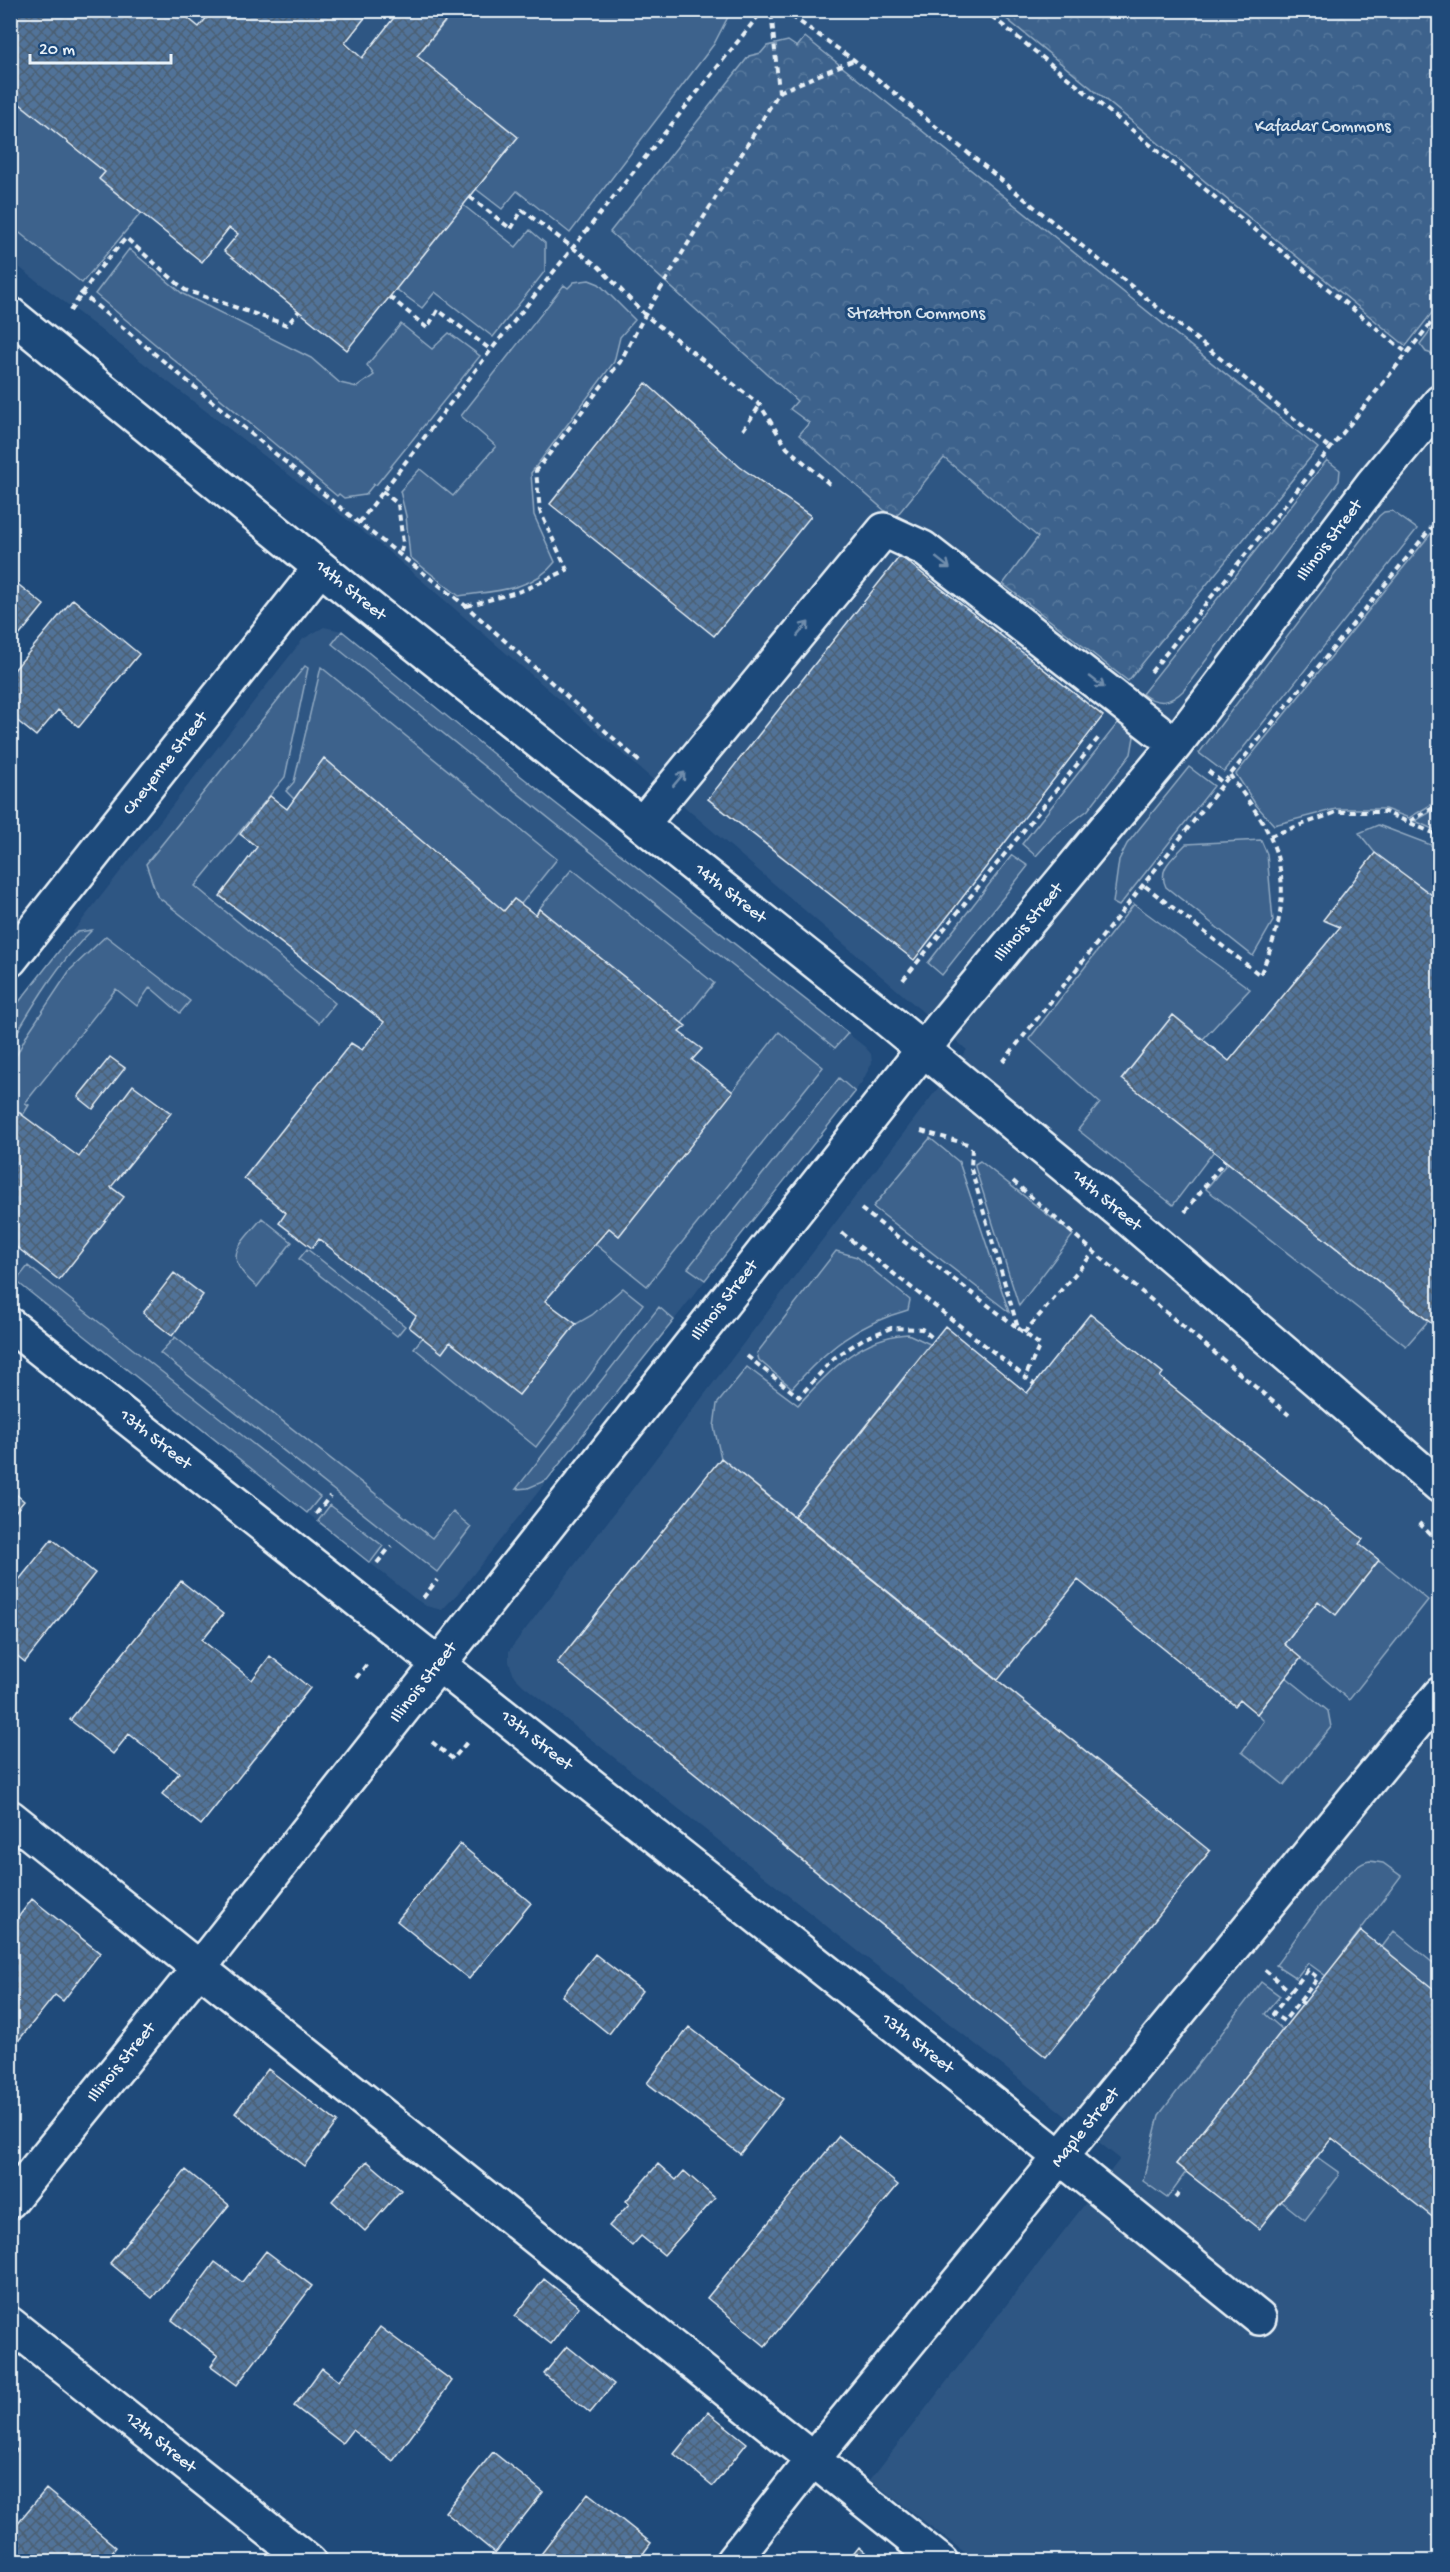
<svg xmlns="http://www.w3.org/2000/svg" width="1450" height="2572" font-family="'Gochi Hand',sans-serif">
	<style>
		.built { fill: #2e5683 }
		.green { fill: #3c628c; stroke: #92aac2; stroke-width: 1.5 }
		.park { fill: url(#park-crowns); stroke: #92aac2; stroke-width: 1.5 }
		.building { fill: url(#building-cross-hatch); stroke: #e8f1f8; stroke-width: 1.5 }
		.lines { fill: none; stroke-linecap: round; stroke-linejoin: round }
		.minor-casing { stroke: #e8f1f8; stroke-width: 38 }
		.path { stroke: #e8f1f8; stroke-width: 4; stroke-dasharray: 6 4.5; stroke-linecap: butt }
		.minor { stroke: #1f4a7a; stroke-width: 33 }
		.oneway { stroke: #6f8dac }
		.labels { text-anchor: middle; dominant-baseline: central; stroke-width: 6; stroke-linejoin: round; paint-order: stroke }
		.park-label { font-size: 18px; fill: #d7e3ed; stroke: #1f4a7a }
		.street-label { font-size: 18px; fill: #e8f1f8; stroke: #1f4a7a }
	</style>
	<defs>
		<pattern id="park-crowns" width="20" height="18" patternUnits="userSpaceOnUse" patternTransform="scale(1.5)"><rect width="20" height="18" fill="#3c628c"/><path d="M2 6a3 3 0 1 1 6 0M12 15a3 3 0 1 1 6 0" fill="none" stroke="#58799d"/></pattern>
		<pattern id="building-cross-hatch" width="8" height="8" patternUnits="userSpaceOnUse" patternTransform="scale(1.5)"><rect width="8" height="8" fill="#517399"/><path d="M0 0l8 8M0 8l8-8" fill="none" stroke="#4c5e72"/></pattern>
	</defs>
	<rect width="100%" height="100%" fill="#1f4a7a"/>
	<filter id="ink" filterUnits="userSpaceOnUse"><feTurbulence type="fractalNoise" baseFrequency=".0167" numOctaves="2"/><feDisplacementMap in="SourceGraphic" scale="12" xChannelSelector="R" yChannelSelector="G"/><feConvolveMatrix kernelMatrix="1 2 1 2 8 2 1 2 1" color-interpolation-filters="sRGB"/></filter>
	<g filter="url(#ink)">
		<path class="built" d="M10 11H1439V2561H976L870 2480 1120 2159 524 1686 514 1676 509 1662V1651L967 1050 384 548 11 261Z
			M324 627 342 631 508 766 865 1047 871 1054 872 1063 862 1082 460 1591 442 1610 426 1606 414 1598 11 1277 10 1012 303 639Z"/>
		<path class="green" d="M440 11H731L714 44 570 233 517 191 502 209 476 189 417 56 445 22 437 14Z
			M10 96 105 172 100 180 141 213 82 283 11 226Z
			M463 205 516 247 530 230 545 243V271L493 337 435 292 422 308 396 289Z
			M129 249 183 294 311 358 340 383 357 387 374 375 367 365 401 324 432 349 449 333 480 356 376 485 374 484 365 495 344 498 339 494 337 496 95 294Z
			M589 280 599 284 635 320 620 337 614 362 531 473 534 515 555 562C533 591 492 591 459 596L410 557 406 516 400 491 420 469 453 496 496 446 461 416 564 285 568 288 574 282Z
			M1439 319V353L1435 355 1426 352 1420 344Z
			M1327 460 1340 470 1339 481 1184 690C1170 704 1158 705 1142 694Z
			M1392 511 1417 529 1224 772 1199 753 1379 516 1384 512Z
			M1433 531 1440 536 1439 800 1409 818 1385 809H1336L1274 825 1256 805 1236 774Z
			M342 631 508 766 848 1033 835 1048 820 1036 332 644Z
			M305 666 308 668 285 777 195 886 335 1003 319 1023 157 896 146 864Z
			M321 667 557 859 521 904 514 899 504 911 324 758 294 799 286 791 294 782Z
			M1121 719 1130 727 1134 737 1131 754 1088 810 1054 836 1036 856 1022 844Z
			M1189 767 1214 786 1119 906 1113 903 1119 860 1127 844Z
			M1439 807V832L1415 821Z
			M1378 825 1439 848V904L1375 853 1359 833Z
			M1261 840 1267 854 1273 921 1253 956 1166 887C1157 868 1173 858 1186 844Z
			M1012 855 1028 866 942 975 928 963Z
			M572 869 714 983 682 1023 539 909Z
			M1134 904 1250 989 1203 1039 1173 1015 1122 1079 1214 1151 1173 1205 1078 1130 1100 1103 1029 1039Z
			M92 930C59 962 34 1003 11 1043V1012L70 937 78 932Z
			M106 936 190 1001 180 1013 150 987 137 1006 116 989 25 1103 29 1105 23 1115 11 1106V1066L28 1033 70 970Z
			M779 1032 823 1067 647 1286 595 1244 609 1228 619 1236Z
			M839 1078 855 1092 705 1280 688 1268Z
			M930 1138 959 1162 1009 1312 873 1207Z
			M980 1161 1073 1235 1019 1306 975 1167V1164Z
			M1228 1162 1428 1321 1406 1346 1206 1189Z
			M262 1218 292 1242 257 1287C221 1256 237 1249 262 1218Z
			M307 1249 405 1326 397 1336 299 1259Z
			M836 1251 857 1257 910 1300 908 1310C857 1324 827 1349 792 1388L759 1360 757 1353Z
			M28 1266 320 1497 307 1513 16 1281Z
			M623 1288 643 1304 536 1447 414 1348 423 1337 442 1352 450 1342 519 1395 576 1324 592 1315Z
			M659 1307 674 1320 547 1480 528 1488 516 1489Z
			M908 1334 930 1344 794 1516 721 1458 714 1427 717 1404 747 1367 798 1405C830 1371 859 1337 908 1334Z
			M175 1337 432 1538 453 1512 471 1527 437 1572 160 1353Z
			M330 1505 383 1546 370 1563 318 1521Z
			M1379 1560 1428 1600 1349 1700 1284 1644 1318 1601 1336 1614Z
			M1286 1677 1328 1711 1331 1727 1284 1785 1242 1752 1264 1721 1257 1714Z
			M1370 1861 1383 1863 1401 1876 1326 1976 1308 1963 1296 1978 1276 1965C1294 1942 1344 1864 1370 1861Z
			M1394 1931 1439 1968V1994L1382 1947Z
			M1261 1982 1280 1996 1265 2014 1283 2030 1176 2164 1186 2172 1167 2198 1143 2181 1159 2115Z
			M1317 2157 1338 2172V2177L1305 2220 1281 2201Z"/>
		<path class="park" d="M997 11H1439V304L1406 346Z
			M805 37 1318 448 1128 681 1003 584 1038 537 944 458 894 519 799 435 809 423 790 409 797 401 610 232 749 56 761 53 767 46 788 41 797 47Z"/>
		<path class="building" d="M10 10H178L199 27 213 10H371L345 43 362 58 400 10H432L445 21 417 56 518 137 347 350 224 251 238 234 229 228 202 262 99 179 105 172 10 96Z
			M646 383 740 467 811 516 714 636 550 504Z
			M900 556 1103 716 914 960 708 799Z
			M10 578 44 605 10 647Z
			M73 599 139 654 79 727 58 710 36 736 10 715V675Z
			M324 758 504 911 514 899 536 915 539 909 682 1023 686 1026 679 1032 702 1049 692 1060 733 1092 619 1236 609 1228 545 1301 576 1324 519 1395 450 1342 442 1353 409 1327 416 1316 319 1239 312 1248 279 1223 286 1213 244 1178 351 1043 362 1050 384 1022 220 896 257 847 240 834 270 796 287 809Z
			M1375 853 1440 901V1330L1122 1079 1173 1015 1229 1061 1340 927 1323 920Z
			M110 1057 125 1068 93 1109 78 1097Z
			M133 1085 171 1113 111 1187 124 1197 59 1280 10 1242V1106L79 1157Z
			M174 1273 203 1295 172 1336 143 1313Z
			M1090 1314 1163 1373 1160 1377 1363 1539 1359 1544 1379 1560 1336 1615 1318 1601 1284 1644 1301 1658 1257 1714 1240 1700 1235 1706 1078 1580 998 1680 794 1516 945 1326 1027 1393Z
			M721 1458 1210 1851 1046 2057 557 1663Z
			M10 1489 24 1501 10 1518Z
			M52 1539 95 1573 25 1662 10 1650V1591Z
			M181 1581 223 1614 202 1640 252 1680 270 1656 310 1688 201 1825 162 1794 179 1773 129 1734 113 1754 70 1720Z
			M460 1844 531 1903 469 1979 397 1921Z
			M32 1899 100 1953 63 2001 55 1995 10 2051V1928Z
			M1361 1931 1440 1994V2223L1332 2138 1259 2229 1176 2164Z
			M595 1954 642 1991 609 2034 562 1996Z
			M689 2027 783 2099 740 2154 647 2083Z
			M268 2069 337 2122 304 2166 235 2113Z
			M839 2136 898 2185 765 2346 707 2298Z
			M367 2161 401 2190 365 2231 332 2201Z
			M658 2164 676 2180 684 2171 715 2198 664 2255 641 2236 632 2246 609 2226 629 2204 626 2201Z
			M186 2170 229 2205 152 2298 110 2263Z
			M266 2251 312 2286 237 2385 211 2366 218 2356 172 2320 215 2262 242 2282Z
			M544 2279 579 2307 551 2344 515 2316Z
			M380 2327 452 2381 393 2461 352 2430 342 2443 294 2406 322 2368 339 2381Z
			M567 2346 614 2384 590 2413 544 2374Z
			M708 2412 747 2443 713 2486 674 2454Z
			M10 2444 17 2450 10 2458Z
			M493 2452 543 2492 495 2553 445 2512Z
			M46 2489 116 2547 104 2562H10V2532Z
			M588 2493 651 2543 637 2562H535Z
			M859 2547 877 2562H847Z"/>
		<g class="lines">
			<g class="minor-casing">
				<path id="minor" d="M10 314 355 596 878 1012 1124 1215 1440 1486
					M642 824 884 530 923 548 1157 730
					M10 960 320 568
					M10 1325 1024 2128 1259 2318
					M10 1817 941 2562
					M10 2201 199 1968 945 1022 1175 745 1373 483 1440 402
					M10 2324 309 2562
					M732 2562 813 2459 1440 1694"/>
			</g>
			<path class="path" d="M783 10 854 60 1330 448
				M984 10 1407 353
				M779 92 854 60
				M470 197 511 229 522 210 599 267 645 315 760 405 787 448 833 487
				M80 292 359 523 466 606 640 762
				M390 297 427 328 438 310 491 350
				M70 311 99 269 126 238 185 290 287 325 299 311
				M743 430 760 405
				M382 491 398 504 403 543 400 555
				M359 523 491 350 763 10
				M467 606 524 590 567 570 540 511 536 471 620 362 645 315 779 92 771 10
				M1151 672 1440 312
				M1208 771 1223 783
				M1410 821 1440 804
				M1270 836 1337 812H1385L1440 836
				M1145 886 1260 975C1280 929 1292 886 1270 837 1261 815 1243 795 1230 775
				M903 980 1100 736
				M1003 1062 1230 775 1440 517
				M921 1131 971 1145
				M1013 1181 1094 1252 1289 1415
				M861 1209 1018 1328 971 1169 972 1146
				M1185 1212 1225 1160
				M842 1233 1034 1384
				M1018 1328 1040 1345 1025 1377
				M1024 1333 1095 1251
				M747 1356 799 1397 834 1358 863 1339 891 1328 922 1329 934 1339
				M316 1514 330 1496
				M1419 1523 1440 1544
				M377 1563 391 1546
				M423 1598 437 1580
				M356 1678 367 1664
				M432 1742 453 1759 468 1741
				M1265 1970 1291 1992
				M1300 2001 1318 1978 1308 1970 1273 2014 1284 2021 1300 2001 1304 2004
				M1175 2198 1182 2190"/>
			<use href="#minor" class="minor"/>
		</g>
		<defs><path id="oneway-shaft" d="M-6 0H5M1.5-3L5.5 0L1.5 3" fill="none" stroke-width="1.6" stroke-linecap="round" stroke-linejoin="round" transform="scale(1.5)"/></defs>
		<g class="oneway">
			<use href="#oneway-shaft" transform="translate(943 563) rotate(38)"/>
			<use href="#oneway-shaft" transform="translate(803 629) rotate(-50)"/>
			<use href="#oneway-shaft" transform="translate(1097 682) rotate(38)"/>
			<use href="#oneway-shaft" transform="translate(679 779) rotate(-50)"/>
		</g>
	</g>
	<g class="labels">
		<g class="park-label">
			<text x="1323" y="127">Kafadar Commons</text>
			<text x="916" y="314">Stratton Commons</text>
		</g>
		<g class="street-label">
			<text transform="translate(1330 541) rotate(-53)">Illinois Street</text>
			<text transform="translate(350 591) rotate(39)">14th Street</text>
			<text transform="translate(166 764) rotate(-52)">Cheyenne Street</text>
			<text transform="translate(730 894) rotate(38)">14th Street</text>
			<text transform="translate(1029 923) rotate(-50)">Illinois Street</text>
			<text transform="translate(1106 1201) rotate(40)">14th Street</text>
			<text transform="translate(725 1301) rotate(-52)">Illinois Street</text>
			<text transform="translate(155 1440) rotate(38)">13th Street</text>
			<text transform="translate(424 1683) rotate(-52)">Illinois Street</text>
			<text transform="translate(536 1741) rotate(38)">13th Street</text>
			<text transform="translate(917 2044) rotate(38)">13th Street</text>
			<text transform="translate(122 2063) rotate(-51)">Illinois Street</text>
			<text transform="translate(1086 2128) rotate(-51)">Maple Street</text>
			<text transform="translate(160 2443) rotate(39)">12th Street</text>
		</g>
	</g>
	<rect width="1450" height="2572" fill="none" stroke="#1f4a7a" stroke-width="36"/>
	<rect x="18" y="18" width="1414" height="2536" fill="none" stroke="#e8f1f8" stroke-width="2" filter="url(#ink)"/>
	<path d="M30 54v9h141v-9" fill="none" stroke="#e8f1f8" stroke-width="3"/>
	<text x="39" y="54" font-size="18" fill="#e8f1f8" stroke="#1f4a7a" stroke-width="4.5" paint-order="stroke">20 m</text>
</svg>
